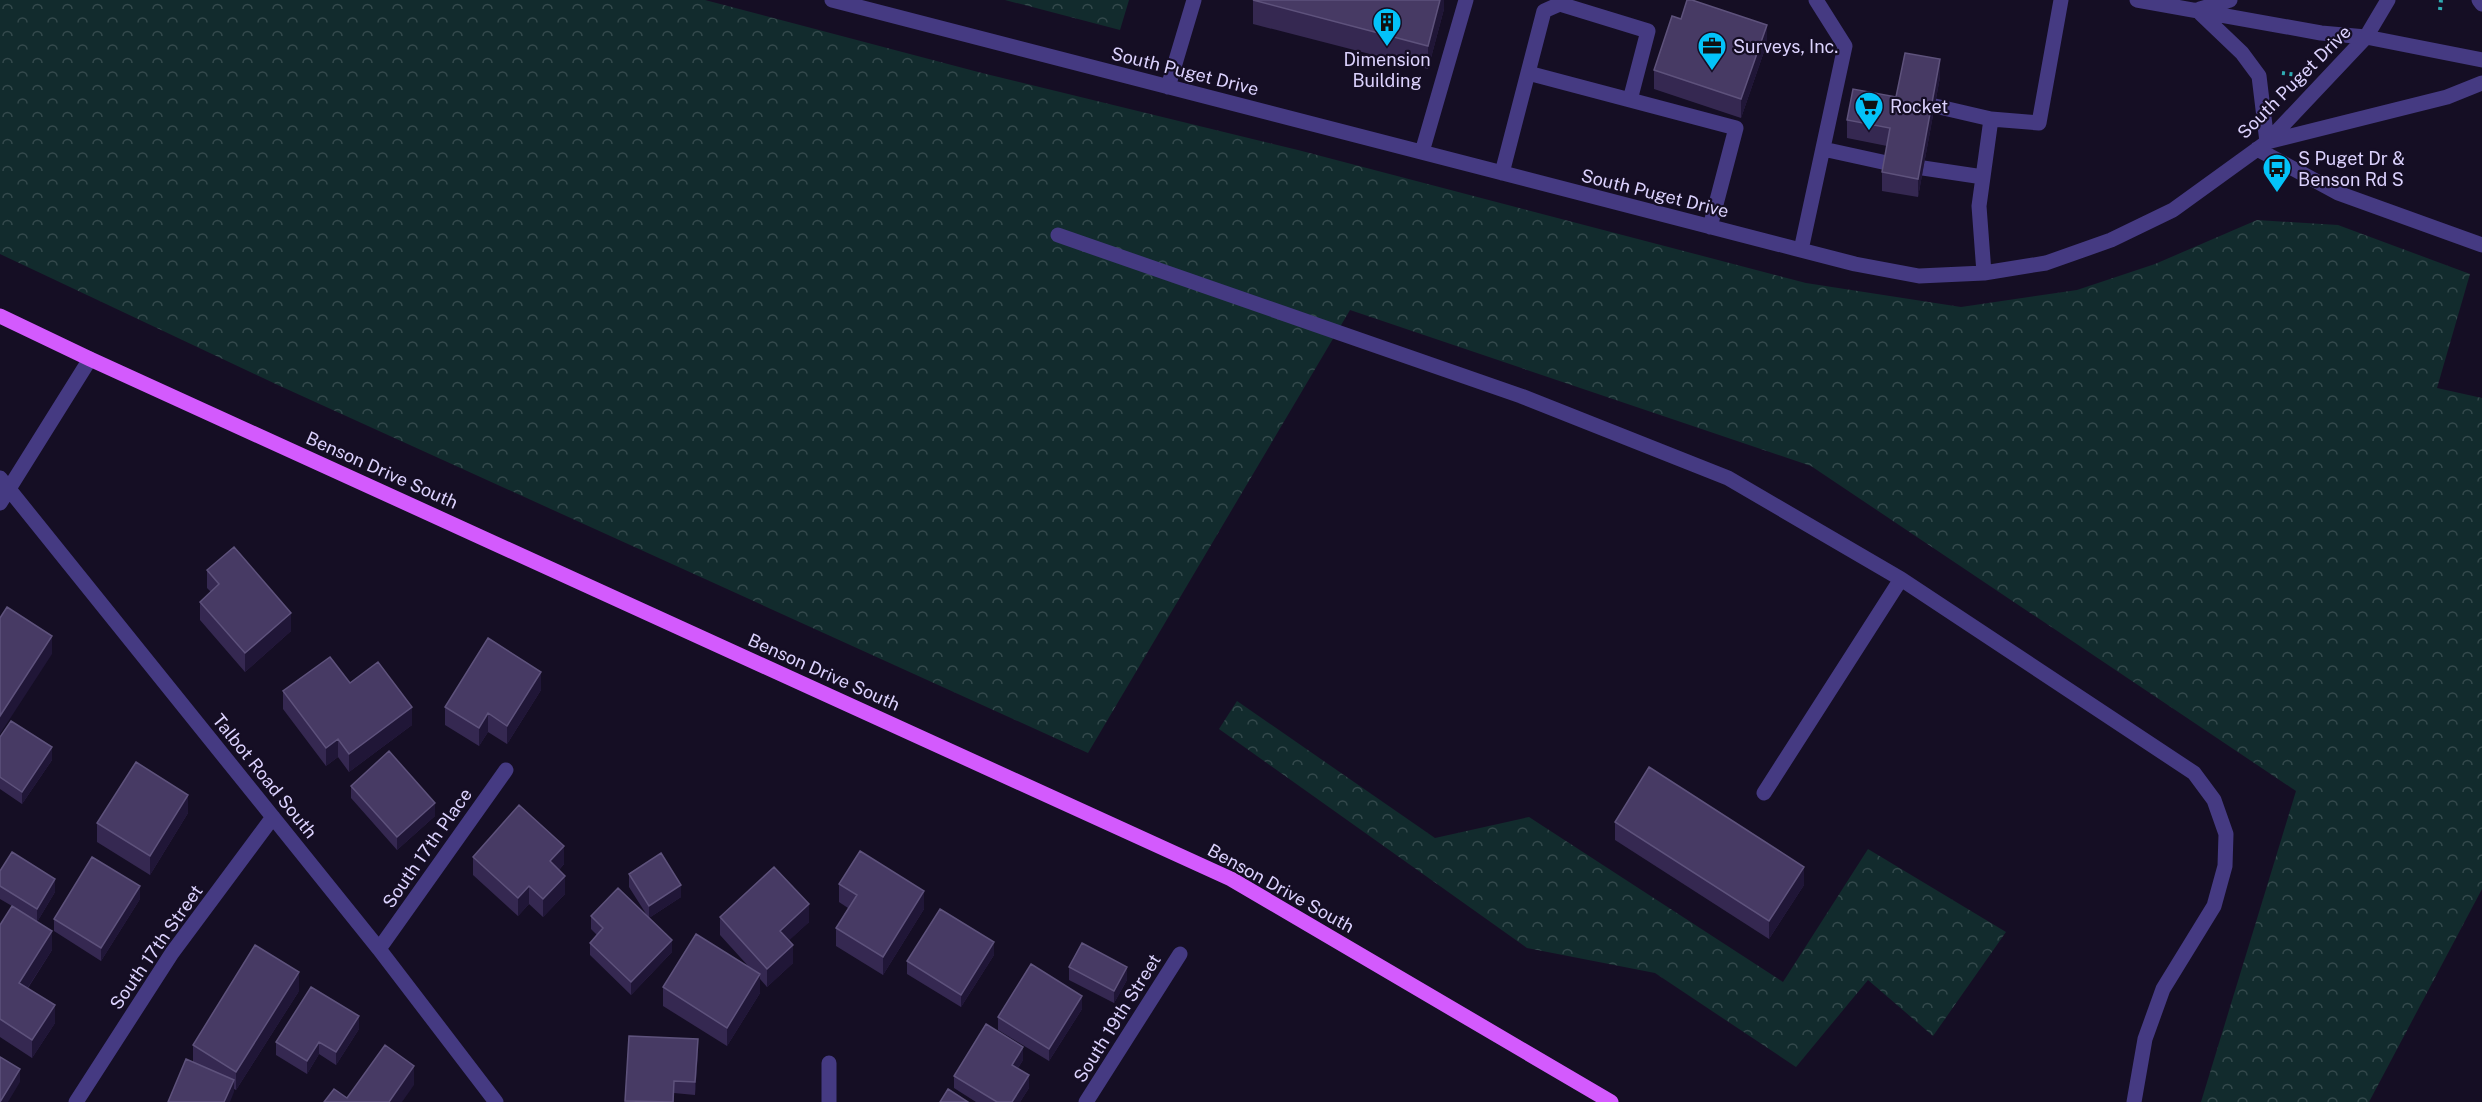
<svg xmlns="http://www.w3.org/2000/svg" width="2482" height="1102" font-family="'Public Sans',sans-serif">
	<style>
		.forest { fill: url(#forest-crowns) }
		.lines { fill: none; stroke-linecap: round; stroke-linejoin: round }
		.path { stroke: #30acb4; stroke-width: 4; stroke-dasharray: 3 4.5; stroke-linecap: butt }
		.minor { stroke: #453a82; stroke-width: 15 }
		.major { stroke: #d35afd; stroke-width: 15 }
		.wall { fill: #352851 }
		.shaded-wall { fill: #201637 }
		.building { fill: #473a64; stroke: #5e527c; stroke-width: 1.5 }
		.labels { text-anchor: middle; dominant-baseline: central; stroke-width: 4.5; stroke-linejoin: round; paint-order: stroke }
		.poi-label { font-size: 18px; fill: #dcd2fe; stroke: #150e24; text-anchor: start }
		.street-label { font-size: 18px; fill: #dcd2fe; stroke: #150e24 }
	</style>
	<defs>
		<pattern id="forest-crowns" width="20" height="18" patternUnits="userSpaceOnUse" patternTransform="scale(1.5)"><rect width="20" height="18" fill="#122b2d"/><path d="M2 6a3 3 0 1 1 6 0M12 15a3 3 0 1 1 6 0" fill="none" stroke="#34494c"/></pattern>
	</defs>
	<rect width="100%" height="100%" fill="#150e24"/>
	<path class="forest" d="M0 0H705L982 73 1298 150 1806 283 1961 307 2077 290 2155 264 2257 220 2338 225 2470 274 2437 388 2482 398V889L2369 1102H2201L2296 791 1811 466 1350 310 1088 753 280 386 0 254Z
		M1005 0H1129L1120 30Z
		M1237 701 1435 838 1529 817 1783 982 1868 849 2006 932 1933 1036 1868 980 1796 1067 1655 973 1527 948 1219 729Z"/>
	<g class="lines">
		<path class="path" d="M2440 10 2441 0
			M2282 73 2298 75"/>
		<path class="minor" d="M832 0 1855 264 1919 276 1984 273 2046 263 2111 240 2173 210 2267 142 2366 37 2388 0
			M2137 0 2321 33 2366 37 2482 60
			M2479 0 2482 4
			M2200 9 2230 0
			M2197 10 2242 53 2259 76 2267 142
			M1528 73 1736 128 1710 227
			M1168 87 1194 0
			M1935 106 1991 119
			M2267 142 2447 97 2482 83
			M1823 149 1887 163
			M2257 149 2338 193 2482 245
			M1422 152 1466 0
			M1923 168 1983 177
			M1502 173 1544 11 1560 4 1648 31 1630 100
			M1058 235 1521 396 1728 478 1901 579 2194 773 2214 800 2226 834 2225 866 2214 906 2163 989 2145 1039 2134 1102
			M1801 250 1845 46 1816 0
			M1984 273 1979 206 1991 119 2039 123 2061 0
			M0 478 379 949 496 1102
			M0 503 90 359
			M1764 793 1901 579
			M379 949 506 770
			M829 1063V1102
			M76 1102 172 953 273 817
			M1086 1102 1180 954"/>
		<path class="major" d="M0 316 90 359 1231 879 1611 1102"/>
	</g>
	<path class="wall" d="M1253 0H1444V9L1428 69 1253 24Z
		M1681 19 1767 43 1741 118 1654 89V70Z
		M1940 77 1918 197 1882 191V172L1887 146 1847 138V120Z
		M207 570 291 631 245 672 200 620V602L211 592 207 588Z
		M350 683 412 725 349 772 338 757 326 766 283 709V691Z
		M541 690 507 744 488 732 479 746 445 725V707Z
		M0 737 52 760 22 804 0 789Z
		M351 786 435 816 397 850 351 798Z
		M188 813 150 875 97 842V823Z
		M1615 822 1804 885 1769 939 1615 840Z
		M473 857 564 864 559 870 565 894 543 917 529 904 518 916 473 875Z
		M0 871 55 892 37 922 52 950 28 988 55 1023 32 1058 0 1037V925L12 906 0 899Z
		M629 874 681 897 649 918 672 952 631 995 590 955V943L597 935 591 929V916L648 917 629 887Z
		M839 884 924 909 883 975 836 946V928L848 908 839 902Z
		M140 899 101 961 54 931V919Z
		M720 917 809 922 789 940 793 963 767 987 760 979V993L727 1046 663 1006V987L750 968 720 935Z
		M994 955 961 1007 907 974V961Z
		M1069 967 1127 980 1114 1003 1069 980Z
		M299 991 236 1090 234 1089V1092L193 1062V1045Z
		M1082 1009 1049 1061 998 1030V1017Z
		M359 1029 336 1065 319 1054 307 1074 276 1055V1042Z
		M629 1036 698 1052 695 1095 674 1093V1102H625Z
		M1023 1060 1018 1068 1029 1088 1020 1102H976L954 1088V1076Z"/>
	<path class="shaded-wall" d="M1440 0H1444V9L1428 69V46Z
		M1767 25V43L1741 118V99Z
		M1940 59V77L1918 197V179Z
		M291 613V631L245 672V653Z
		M52 636V654L0 734V716Z
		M541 672V690L507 744V726Z
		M412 707V725L349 772V754Z
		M488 713V732L479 746V728Z
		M338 739V757L326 766V748Z
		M52 747V760L22 804V792Z
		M188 795V813L150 875V856Z
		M435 803V816L397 850V837Z
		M564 846V864L550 880V861Z
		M1804 867V885L1769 939V921Z
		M565 876V894L543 917V899Z
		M55 879V892L37 922V909Z
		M681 885V897L649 918V906Z
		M140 886V899L101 961V948Z
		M529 886V904L518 916V898Z
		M924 891V909L883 975V957Z
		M809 904V922L780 949V931Z
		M52 931V950L19 1001V983Z
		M672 940V952L631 995V982Z
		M994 942V955L961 1007V995Z
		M793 945V963L767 987V969Z
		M1127 967V980L1114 1003V991Z
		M299 972V991L236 1090V1072Z
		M760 974V993L727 1046V1028Z
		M1082 996V1009L1049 1061V1049Z
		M55 1005V1023L32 1058V1040Z
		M359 1016V1029L336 1065V1052Z
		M698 1039V1052L695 1095V1082Z
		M319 1042V1054L307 1074V1061Z
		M1023 1047V1060L1012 1077V1065Z
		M414 1066V1085L402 1102H389Z
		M20 1069V1082L8 1102H0Z
		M1029 1075V1088L1020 1102H1012Z
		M234 1080V1092L230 1102H224Z"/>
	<path class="building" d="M1253 0H1440L1428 46Z
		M1687 0H1692L1767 25 1741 99 1654 70 1672 16 1681 19Z
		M1905 53 1940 59 1918 179 1882 172 1890 128 1847 120 1853 89 1896 97Z
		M234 547 291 613 245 653 200 602 219 584 207 570Z
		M7 607 52 636 0 716V618Z
		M488 638 541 672 507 726 488 713 479 728 445 707Z
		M330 657 350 683 378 662 412 707 349 754 338 739 326 748 283 691Z
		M11 721 52 747 22 792 0 777V737Z
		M389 751 435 803 397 837 351 786Z
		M136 762 188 795 150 856 97 823Z
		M1649 767 1804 867 1769 921 1615 822Z
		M519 805 564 846 550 861 565 876 543 899 529 886 518 898 473 857Z
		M860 851 924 891 883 957 836 928 857 895 839 884Z
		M12 852 55 879 37 909 0 886V871Z
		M661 853 681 885 649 906 629 874Z
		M92 857 140 886 101 948 54 919Z
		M774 867 809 904 780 931 793 945 767 969 720 917Z
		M618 888 672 940 631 982 590 943 603 928 591 916Z
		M12 906 52 931 19 983 55 1005 32 1040 0 1019V925Z
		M940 909 994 942 961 995 907 961Z
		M696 934 760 974 727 1028 663 987Z
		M1082 943 1127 967 1114 991 1069 967Z
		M255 945 299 972 236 1072 193 1045Z
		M1031 964 1082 996 1049 1049 998 1017Z
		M311 987 359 1016 336 1052 319 1042 307 1061 276 1042Z
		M986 1024 1023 1047 1012 1065 1029 1075 1012 1102H997L954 1076Z
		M629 1036 698 1039 695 1082 674 1081 673 1102 625 1101Z
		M385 1045 414 1066 389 1102H324L334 1089 347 1098Z
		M0 1057 20 1069 0 1102Z
		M186 1059 234 1080 224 1102H168Z
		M948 1089 968 1102H940Z"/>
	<defs>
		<g id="building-pin" transform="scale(1.5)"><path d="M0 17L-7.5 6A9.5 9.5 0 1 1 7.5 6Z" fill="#03c3f9" stroke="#150e24"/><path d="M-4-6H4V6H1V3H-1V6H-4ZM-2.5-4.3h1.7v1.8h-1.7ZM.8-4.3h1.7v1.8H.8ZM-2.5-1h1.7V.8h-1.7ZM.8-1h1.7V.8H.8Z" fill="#111"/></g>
		<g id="office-pin" transform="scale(1.5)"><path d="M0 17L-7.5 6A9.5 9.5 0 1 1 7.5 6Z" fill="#03c3f9" stroke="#150e24"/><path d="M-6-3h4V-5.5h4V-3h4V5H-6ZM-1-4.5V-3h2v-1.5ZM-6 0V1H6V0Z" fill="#111"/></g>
		<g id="supermarket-pin" transform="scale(1.5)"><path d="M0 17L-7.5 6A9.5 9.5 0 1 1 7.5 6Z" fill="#03c3f9" stroke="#150e24"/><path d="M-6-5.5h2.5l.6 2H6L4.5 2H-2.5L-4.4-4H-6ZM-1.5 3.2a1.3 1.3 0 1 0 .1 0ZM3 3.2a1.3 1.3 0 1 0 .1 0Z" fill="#111"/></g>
		<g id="bus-pin" transform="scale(1.5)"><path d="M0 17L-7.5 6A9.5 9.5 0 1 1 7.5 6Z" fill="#03c3f9" stroke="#150e24"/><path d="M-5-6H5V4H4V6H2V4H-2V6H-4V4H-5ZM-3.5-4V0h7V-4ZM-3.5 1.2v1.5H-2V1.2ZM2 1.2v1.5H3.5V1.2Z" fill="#111"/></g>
	</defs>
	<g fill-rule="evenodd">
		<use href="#building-pin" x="1387" y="22"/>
		<use href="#office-pin" x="1712" y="46"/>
		<use href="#supermarket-pin" x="1869" y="106"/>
		<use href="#bus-pin" x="2277" y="168"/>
	</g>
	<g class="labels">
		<g class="poi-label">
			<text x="1733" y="46">Surveys, Inc.</text>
			<text x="1387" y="59" text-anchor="middle">Dimension<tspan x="1387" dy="21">Building</tspan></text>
			<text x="1890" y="106">Rocket</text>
			<text x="2298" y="158">S Puget Dr &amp;<tspan x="2298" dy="21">Benson Rd S</tspan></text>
		</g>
		<g class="street-label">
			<text transform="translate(1185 71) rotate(14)">South Puget Drive</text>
			<text transform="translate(2294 82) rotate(-45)">South Puget Drive</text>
			<text transform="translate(1655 193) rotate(14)">South Puget Drive</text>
			<text transform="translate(382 470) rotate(24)">Benson Drive South</text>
			<text transform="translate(824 672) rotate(24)">Benson Drive South</text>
			<text transform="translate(265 776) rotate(51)">Talbot Road South</text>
			<text transform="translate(427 848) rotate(-55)">South 17th Place</text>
			<text transform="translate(1281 888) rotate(29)">Benson Drive South</text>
			<text transform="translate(156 947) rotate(-55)">South 17th Street</text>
			<text transform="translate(1117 1018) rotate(-58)">South 19th Street</text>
		</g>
	</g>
</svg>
